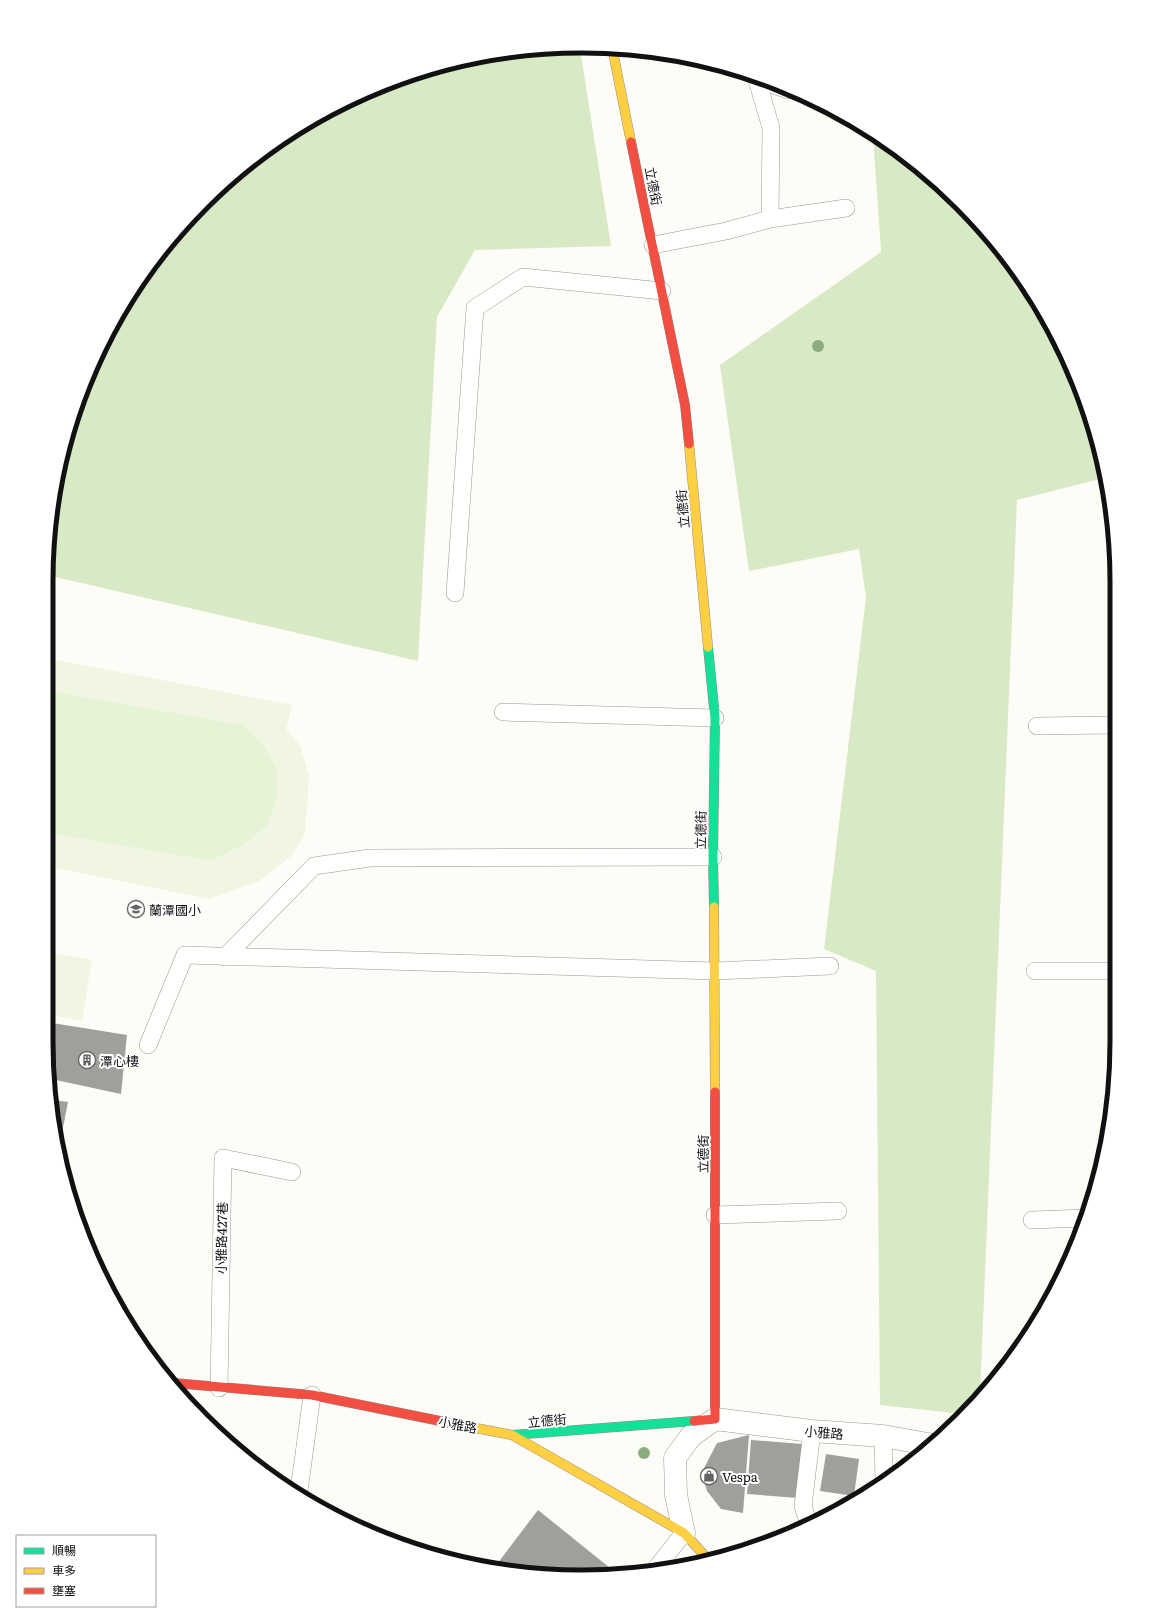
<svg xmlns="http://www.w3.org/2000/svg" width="1163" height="1623" font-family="Literata,'Noto Sans TC',serif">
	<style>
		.green { fill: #e7f3d7 }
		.forest { fill: #d8eac5 }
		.pitch { fill: #f0f6e1 }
		.building { fill: #a19f9c }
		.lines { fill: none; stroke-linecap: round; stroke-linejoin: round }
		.lane-casing { stroke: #979795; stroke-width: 18 }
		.street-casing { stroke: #979795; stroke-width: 23 }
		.fast-casing { stroke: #8e8d8b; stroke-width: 10 }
		.slow-casing { stroke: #8e8d8b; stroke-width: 10 }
		.jam-casing { stroke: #8e8d8b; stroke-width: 10 }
		.lane { stroke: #fffffe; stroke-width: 17 }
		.street { stroke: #fffffe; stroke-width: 22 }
		.fast { stroke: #16e098; stroke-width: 9 }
		.slow { stroke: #ffcf43; stroke-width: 9 }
		.jam { stroke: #f24e42; stroke-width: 9 }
		.tree { fill: #8cac80 }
		.labels { text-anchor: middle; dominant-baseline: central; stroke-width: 4; stroke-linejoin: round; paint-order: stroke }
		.street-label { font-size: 13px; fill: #111; stroke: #fff }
		.poi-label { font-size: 13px; fill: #111; stroke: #fff; text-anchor: start }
		.rim { fill: none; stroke: #111; stroke-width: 5 }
	</style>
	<rect width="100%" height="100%" fill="#fdfcf7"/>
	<path class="green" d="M46 690 244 725 265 747 278 771 277 799 267 826 245 844 212 861 46 833Z"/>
	<path class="forest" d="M580 48 611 246 475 250 437 317 418 661 47 575 56 477 87 377 118 314 179 229 229 179 314 118 410 74 512 51Z
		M873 135 908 157 984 229 1045 314 1076 376 1104 478 1017 500 980 1395 962 1414 880 1405 876 971 824 949 866 597 859 549 749 571 720 365 881 252Z"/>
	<path class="pitch" d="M46 658 292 705 286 729 300 745 309 777 305 834 291 856 259 881 209 899 46 866V833L212 861 244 844 267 826 277 799 278 771 265 747 244 725 46 690Z
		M46 952 92 960 82 1021 46 1014Z"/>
	<path class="building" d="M46 1022 127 1035 121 1094 51 1079 46 1042Z
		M54 1100 68 1102 60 1143H59Z
		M62 1164 69 1165 64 1176 63 1168Z
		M994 1371H1003L994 1380Z
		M749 1435 743 1513 721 1509 707 1491 702 1472 717 1443Z
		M751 1440 802 1444 798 1498 747 1494Z
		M826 1454 859 1459 854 1496 820 1491Z
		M538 1510 615 1572H511L494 1568Z"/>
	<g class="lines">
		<g class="lane-casing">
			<path id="lane" d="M770 219 771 128 757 80 788 90
				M653 245 726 231 770 219 846 208
				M455 593 475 308 523 277 662 291
				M503 712 715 718
				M1037 726 1114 725
				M225 957 314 866 370 858 713 857
				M1035 971H1115
				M148 1045 185 955 715 971 830 966
				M715 1215 838 1211
				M1032 1220 1085 1218
				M219 1388 223 1158 292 1172
				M883 1436 884 1481
				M299 1491 312 1395
				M809 1525 803 1506 812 1431
				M653 1572 684 1533"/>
		</g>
		<g class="street-casing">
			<path id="street" d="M684 1533 676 1495 675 1458 691 1436 715 1419 812 1431 883 1436 933 1445"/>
		</g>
		<g class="fast-casing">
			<path id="fast" d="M708 647 715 718 713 857 714 907
				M512 1435 694 1421"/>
		</g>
		<g class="slow-casing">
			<path id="slow" d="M612 47 631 142
				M689 444 708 647
				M714 907 715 1092
				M450 1423 512 1435 684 1533 707 1558"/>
		</g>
		<g class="jam-casing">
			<path id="jam" d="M631 142 685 405 689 444
				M174 1383 312 1395 450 1423
				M694 1421 715 1419V1092"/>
		</g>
		<use href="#lane" class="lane"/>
		<use href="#street" class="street"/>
		<use href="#fast" class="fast"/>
		<use href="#slow" class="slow"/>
		<use href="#jam" class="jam"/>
	</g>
	<g class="tree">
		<circle cx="818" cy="346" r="6"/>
		<circle cx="644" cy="1453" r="6"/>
	</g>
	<defs>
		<g id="school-ring" transform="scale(0.9)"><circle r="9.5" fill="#fff" stroke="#646362" stroke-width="1.5"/><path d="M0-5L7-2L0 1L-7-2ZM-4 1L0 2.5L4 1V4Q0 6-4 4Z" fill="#646362"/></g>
		<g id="building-ring" transform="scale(0.9)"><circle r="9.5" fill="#fff" stroke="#646362" stroke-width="1.5"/><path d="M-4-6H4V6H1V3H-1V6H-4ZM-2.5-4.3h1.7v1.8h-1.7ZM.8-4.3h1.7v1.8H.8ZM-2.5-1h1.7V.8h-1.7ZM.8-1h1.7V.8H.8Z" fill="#646362"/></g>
		<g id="shop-ring" transform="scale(0.9)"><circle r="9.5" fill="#fff" stroke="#646362" stroke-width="1.5"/><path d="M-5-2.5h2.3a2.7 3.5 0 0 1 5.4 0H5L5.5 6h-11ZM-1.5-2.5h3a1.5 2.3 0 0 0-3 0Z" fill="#646362"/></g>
	</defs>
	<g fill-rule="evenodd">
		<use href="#school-ring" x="136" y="909"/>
		<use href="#building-ring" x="87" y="1060"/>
		<use href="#shop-ring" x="709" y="1476"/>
	</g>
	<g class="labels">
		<g class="street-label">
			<text transform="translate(654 186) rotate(79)">立德街</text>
			<text transform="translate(682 509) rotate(-95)">立德街</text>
			<text transform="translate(700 830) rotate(-89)">立德街</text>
			<text transform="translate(702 1154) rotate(-90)">立德街</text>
			<text transform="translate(221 1238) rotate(-89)">小雅路427巷</text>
			<text transform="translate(547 1420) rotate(-5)">立德街</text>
			<text transform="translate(458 1424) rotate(11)">小雅路</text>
			<text transform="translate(824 1432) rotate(5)">小雅路</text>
		</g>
		<g class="poi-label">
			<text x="149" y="909">蘭潭國小</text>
			<text x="100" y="1060">潭心樓</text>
			<text x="722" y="1476">Vespa</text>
		</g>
	</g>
	<path d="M0 0H1163V1623H0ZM581 53H582A528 528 0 0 1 1110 581V1042A528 528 0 0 1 582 1570H581A528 528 0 0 1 53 1042V581A528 528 0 0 1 581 53Z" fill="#fff" fill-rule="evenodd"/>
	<path class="rim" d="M581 53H582A528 528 0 0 1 1110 581V1042A528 528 0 0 1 582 1570H581A528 528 0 0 1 53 1042V581A528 528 0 0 1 581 53Z"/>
	<rect x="16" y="1535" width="140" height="72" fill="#ffffff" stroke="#a0a0a0"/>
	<rect x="24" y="1548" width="20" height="6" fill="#16e098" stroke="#a0a0a0"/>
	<text x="52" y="1555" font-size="12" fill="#111111">順暢</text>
	<rect x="24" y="1568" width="20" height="6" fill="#ffcf43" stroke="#a0a0a0"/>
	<text x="52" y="1575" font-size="12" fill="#111111">車多</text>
	<rect x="24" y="1588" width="20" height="6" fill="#f24e42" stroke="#a0a0a0"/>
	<text x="52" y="1595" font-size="12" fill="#111111">壅塞</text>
</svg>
